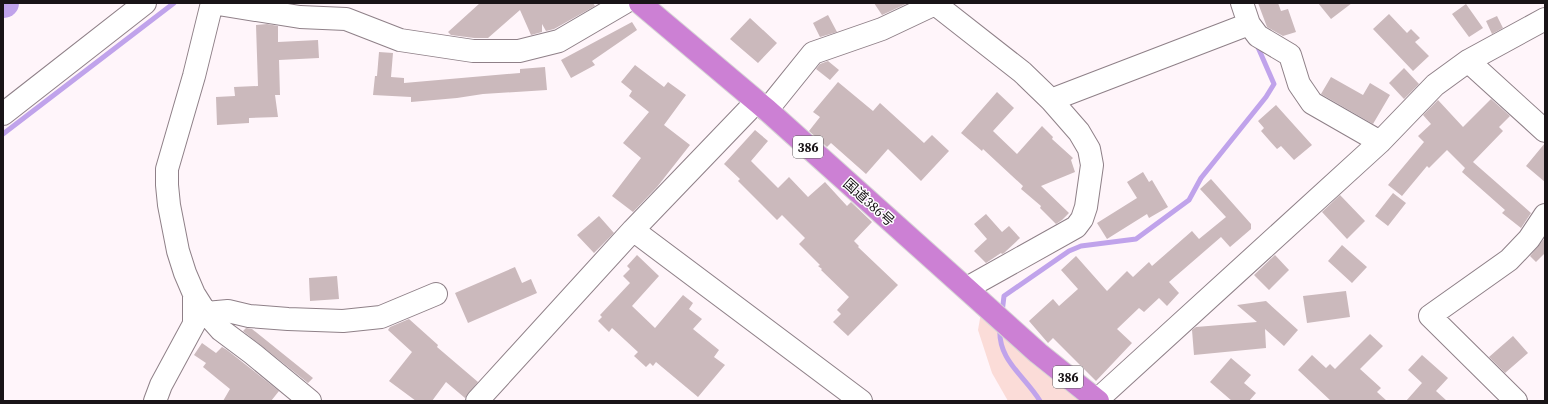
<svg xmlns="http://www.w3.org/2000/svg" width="1548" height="404" font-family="'Source Serif 4','Noto Sans JP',serif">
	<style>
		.green { fill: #fbdcd8 }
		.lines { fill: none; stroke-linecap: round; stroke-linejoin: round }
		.stream { stroke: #c0a3eb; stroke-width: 5 }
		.river { stroke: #c0a3eb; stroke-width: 30 }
		.building { fill: #cbb9bc }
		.minor-casing { stroke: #8f8088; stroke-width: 24 }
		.highway-casing { stroke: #d6d5d5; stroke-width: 24 }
		.minor { stroke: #fff; stroke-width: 22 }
		.highway { stroke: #cc80d4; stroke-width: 22 }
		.labels { text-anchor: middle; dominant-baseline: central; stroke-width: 3; stroke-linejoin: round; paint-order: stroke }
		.shield { fill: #fff; stroke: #5e5a5d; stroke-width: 1 }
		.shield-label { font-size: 13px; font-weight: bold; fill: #191417 }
		.street-label { font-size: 14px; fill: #191417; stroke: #fff }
	</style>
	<rect width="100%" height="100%" fill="#fff5fa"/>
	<path class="green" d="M981 313 1081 401H1008L992 373 978 330Z"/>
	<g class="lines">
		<path class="stream" d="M3 134 174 3
			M1002 313 1004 296 1069 251 1081 246 1136 239 1189 200 1201 178 1266 97 1274 84 1257 45
			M1000 327C997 360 1025 376 1040 401"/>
		<path class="river" d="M3 3H4"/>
	</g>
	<path class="building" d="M480 3H593L595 6 554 29 546 31 542 24V32L531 35 520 10 488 38H474L451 35 448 32Z
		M874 3H908L882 15Z
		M1258 3H1278L1281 11 1288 9 1296 32 1283 36 1267 27Z
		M1318 3H1352L1331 19Z
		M1466 4 1483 28 1469 37 1452 14Z
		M1389 14 1407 33 1411 29 1420 38 1415 42 1429 56 1413 71 1373 29Z
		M828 15 837 32 820 37 813 23Z
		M1497 16 1503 28 1492 34 1486 21Z
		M750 18 777 43 758 63 730 39Z
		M632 22 637 30 592 61 595 65 571 78 561 60Z
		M267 24 278 26V42L318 40 319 58 279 60 280 95H275L278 117 249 118V123L217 125 216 97 235 96 234 87 258 86 256 25Z
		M379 52 393 53 391 77 404 78V83L520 73V69L545 67 547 90 483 94 457 98 411 102V97L373 95 375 76H377Z
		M828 61 839 70 830 80 816 69 820 64Z
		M635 65 664 87 668 82 686 95 664 125 690 145 657 187 633 212 612 196 641 158 623 143 649 112 629 96 632 91 621 82Z
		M1404 68 1419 84 1404 99 1389 83Z
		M1331 77 1363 95 1370 83 1390 95 1373 124 1321 94Z
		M838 82 873 111 880 103 924 143 932 135 949 151 921 181 888 149 866 174 831 143 827 147 809 131 820 117 813 112Z
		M997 92 1014 108 993 131 1017 154 1042 126 1053 137 1052 139 1073 158 1071 160 1075 172 1041 186 1069 213 1062 220 1056 224 1040 208 1041 206 1021 189 1023 186 983 149 982 151 961 133Z
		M1491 99 1510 116 1499 127 1503 131 1473 162 1531 213 1521 228 1502 213 1505 210 1462 172 1465 168 1447 150 1429 168 1427 166 1402 196 1388 185 1424 142 1418 136 1431 124 1423 115 1438 100 1463 127Z
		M1276 105 1312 145 1294 160 1281 146 1277 149 1261 131 1264 128 1258 121Z
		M755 130 768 141 751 161 778 188 789 177 808 197 825 182 847 206 851 202 872 222 854 241 859 246 858 247 898 285 848 336 833 322 841 314 837 310 849 297 821 270 822 269 818 266 820 265 799 244 805 238 782 215 777 220 738 181 740 179 724 164Z
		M1545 143V182L1526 166Z
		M1143 172 1149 182 1152 180 1168 207 1149 218 1147 214 1107 239 1097 223 1137 198 1127 182Z
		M1211 179 1251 224V229L1230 247 1221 237 1169 282 1179 293 1167 306 1159 298 1144 312 1139 308 1117 329 1132 343 1096 381 1053 338 1048 343 1029 321 1053 299 1059 306 1078 289 1061 270 1076 256 1107 291 1127 271 1133 277 1149 262 1152 266 1192 231 1199 239 1226 217 1200 189Z
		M1393 193 1406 203 1388 226 1375 216Z
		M1340 195 1365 221 1347 239 1322 212Z
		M986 214 1002 232 1009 226 1020 238 1004 253 1002 254 1001 253 986 263 974 251 987 239 974 224Z
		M599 216 614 233 594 253 577 235Z
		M1545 238V253L1536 262 1530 256Z
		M1342 245 1367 267 1352 283 1328 261Z
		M637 255 659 276 632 306 655 328 683 295 693 303 689 309 702 319 693 329 719 350 714 357 725 365 698 397 656 362 653 366 650 363 646 367 634 356 638 352 612 328 609 332 598 321 602 317 600 315 630 283 623 276 630 269 627 266Z
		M1275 255 1289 270 1269 290 1254 275Z
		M515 267 522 283 531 279 537 293 468 323 455 293Z
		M337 276 339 299 310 301 309 278Z
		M1346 291 1350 317 1307 323 1303 296Z
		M1266 301 1298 330 1284 346 1265 329 1266 348 1194 355 1192 330 1196 327 1257 322 1237 305Z
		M409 319 438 345 437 347 478 382 465 398 446 382 432 401H416L389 381 412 352 388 330 390 327Z
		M246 328 252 329 313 378 308 383 243 331Z
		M1370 334 1383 346 1360 369 1381 388 1377 392 1387 401H1331L1298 370 1312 355 1326 368 1330 364 1335 369Z
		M1513 336 1528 353 1505 373 1489 357Z
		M202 343 216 353 222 347 227 350 279 391 271 401H223L230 389 203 367 206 363 194 355Z
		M1422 355 1448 378 1436 391 1447 401H1406L1422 383 1408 370Z
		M1231 358 1251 375 1244 383 1256 393 1249 401H1232L1210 382Z"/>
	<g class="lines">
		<g class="minor-casing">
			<path id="minor" d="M212 3 194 76 167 169V185L169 205 178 251 185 273 194 294 206 313 221 330 253 354 310 401
				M212 3 300 17 346 19 400 40 473 51H519L559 41 624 3
				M934 3 1022 72 1051 100 1079 132 1089 149 1092 165 1086 207 1082 219 1076 227 967 288
				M1242 3 1249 24 1258 36 1290 55 1299 84 1312 103 1380 142
				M1468 61 1545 131
				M1051 100 1249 24
				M767 110 813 53 882 29 935 4
				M3 114 145 3
				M633 230 861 401
				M206 313 228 311 249 316 288 319 343 321 381 317 436 294
				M1097 400 1380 142 1435 85 1468 61 1545 19
				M155 401 161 385 194 324V294
				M477 401 633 230 756 102
				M1516 401 1430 316 1509 260 1529 239 1545 215"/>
		</g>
		<g class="highway-casing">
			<path id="highway" d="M640 3 767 110 1038 353 1098 401"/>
		</g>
		<use href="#minor" class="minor"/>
		<use href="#highway" class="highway"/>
	</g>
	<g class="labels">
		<g class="shield">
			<rect x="793" y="136" width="30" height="22" rx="3"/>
			<rect x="1053" y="366" width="30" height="22" rx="3"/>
		</g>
		<g class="shield-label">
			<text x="808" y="147">386</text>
			<text x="1068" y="377">386</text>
		</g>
		<g class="street-label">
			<text transform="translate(869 202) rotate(42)">国道386号</text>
		</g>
	</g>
	<rect width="1548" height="404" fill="none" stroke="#191417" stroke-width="8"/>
</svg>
